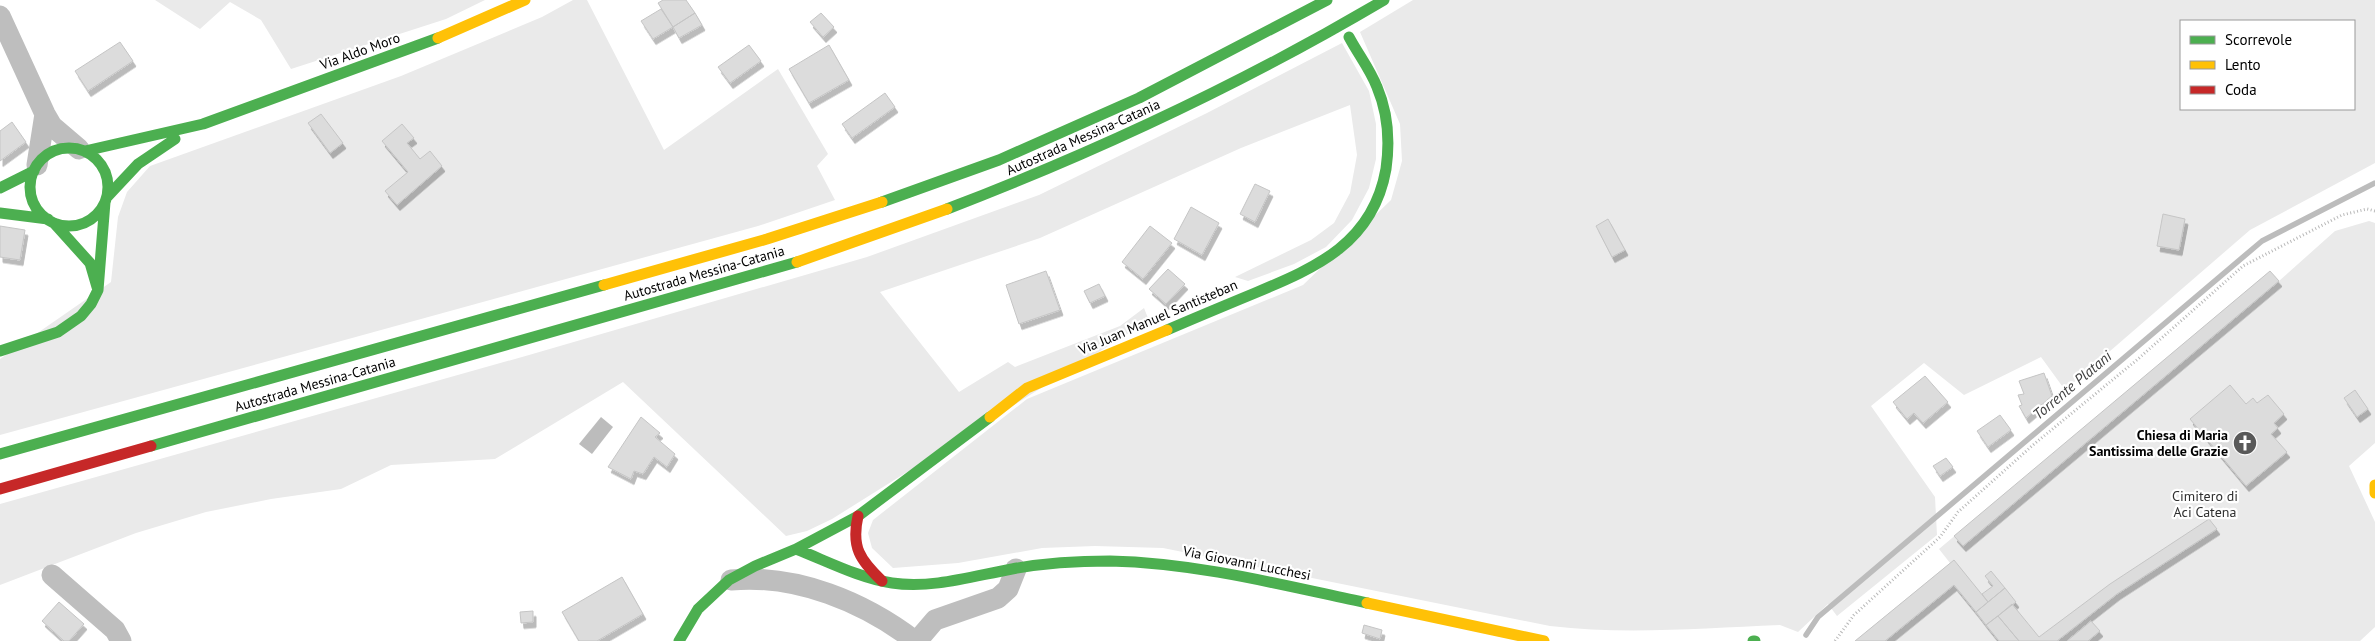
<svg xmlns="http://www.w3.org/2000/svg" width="2375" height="641" font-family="'PT Sans',sans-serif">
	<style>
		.green { fill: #eaeaea; fill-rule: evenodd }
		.water { fill: #bcbcbc }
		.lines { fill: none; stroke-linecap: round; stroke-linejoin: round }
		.stream { stroke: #bcbcbc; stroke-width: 5.5 }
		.building { fill: #dcdcdc; stroke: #c5c5c5; filter: url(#shadow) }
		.path { stroke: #b8b8b8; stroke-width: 3; stroke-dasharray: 1 2.5; stroke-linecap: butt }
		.street { stroke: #bebebe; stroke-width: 21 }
		.fast { stroke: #4caf50; stroke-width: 11 }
		.slow { stroke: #ffc107; stroke-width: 11 }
		.jam { stroke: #c62828; stroke-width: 11 }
		.labels { text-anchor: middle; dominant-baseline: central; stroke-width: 4.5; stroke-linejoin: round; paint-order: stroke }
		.street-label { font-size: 14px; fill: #000; stroke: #fff }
		.poi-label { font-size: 14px; font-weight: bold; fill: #000; stroke: #fff; text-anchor: end }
		.park-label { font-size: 14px; fill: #2f2f2f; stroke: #fff }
		.water-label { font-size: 15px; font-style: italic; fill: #404040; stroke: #fff }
	</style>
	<defs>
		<filter id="shadow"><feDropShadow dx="3" dy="5.5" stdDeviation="0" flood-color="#0004"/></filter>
	</defs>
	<rect width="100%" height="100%" fill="#fff"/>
	<path class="green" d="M155 0H485L446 19 291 69 261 20 230 2 200 29Z
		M573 0H587L664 150 778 69 828 154 817 166 835 200 758 226 0 435V359L111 282 118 217 127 192 150 166 401 76 542 17Z
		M1413 0H2375V163L2250 230 2065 390 2041 357 1964 395 1924 363 1871 406 1935 497 1937 535 1837 616 1828 604 1798 632 1780 625C1703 628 1626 635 1550 626L1163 548 1095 546 1042 548 958 563 893 568 872 548 868 533 873 520 1027 399 1303 285 1391 200 1402 161 1400 124 1360 32ZM2181 21H2354V109H2181Z
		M1342 43 1369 91 1376 124V159L1369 188 1352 220 1326 247 1294 264 1248 281 1235 277 1311 240 1334 223 1350 193 1357 155 1350 105 1241 148 1040 238 880 292 959 392 1008 362 1015 367 1120 326 1144 308 1148 318 1129 333 832 519 807 531 786 536 623 382 495 459 391 465 341 489 271 499 206 512 136 533 0 585V504L529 355 867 257 1039 195 1207 113Z
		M2369 221 2375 223V443L2349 466 2375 522V627L2360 641H1855L1950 563 1939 549 2270 271 2279 281 2335 231Z"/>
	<path class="water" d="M601 417 613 427 592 454 579 444Z"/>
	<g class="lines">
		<path class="stream" d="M1806 635 1818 617 2262 241 2375 183"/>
	</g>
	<path class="building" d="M663 0H686L695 13 673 27 658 3Z
		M661 9 673 27 653 39 641 21Z
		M695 13 702 25 679 38 673 27Z
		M821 13 834 27 823 37 810 22Z
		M120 42 133 61 88 91 75 71Z
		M749 45 761 61 730 83 718 67Z
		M829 45 849 80 809 103 789 69Z
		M885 93 895 107 852 138 842 124Z
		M321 114 343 143 330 153 308 123Z
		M12 122 26 142 0 161V131Z
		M402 124 414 138 407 143 420 159 430 151 442 166 397 205 385 191 408 172 382 141Z
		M1255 184 1270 191 1255 222 1240 214Z
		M1191 207 1219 223 1202 255 1174 239Z
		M2163 214 2185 219 2179 250 2157 246Z
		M1608 219 1625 250 1612 257 1596 226Z
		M0 226 25 230 20 260 0 257Z
		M1150 226 1172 243 1143 279 1122 262Z
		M1168 269 1185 284 1166 304 1149 289Z
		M1046 271 1060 310 1019 324 1006 285Z
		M2270 271 2279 281 1963 546 1954 536Z
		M1099 284 1105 296 1090 303 1084 291Z
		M2044 373 2052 396 2026 418 2019 406 2022 405 2018 395 2024 394 2019 381Z
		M1925 376 1948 402 1923 423 1914 413 1907 419 1893 402Z
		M2230 385 2246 404 2253 398 2257 403 2268 395 2284 414 2274 423 2278 428 2271 434 2287 452 2246 486 2190 419Z
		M2355 390 2368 409 2357 417 2344 398Z
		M2000 415 2011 430 1988 447 1977 431Z
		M641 417 660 433 655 437 675 454 667 467 654 457 643 474 634 471 631 479 608 467Z
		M1946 458 1953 467 1940 476 1933 466Z
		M2209 519 2217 529 2117 594 2057 641H2019L1998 616 2012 604 2039 637 2110 584Z
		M1954 560 1988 602 1976 612 1954 585 1885 641H1855Z
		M1991 571 2005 588 1988 602 1982 594 1993 586 1985 576Z
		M622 577 643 614 597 641H579L562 612Z
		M2005 588 2016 602 1986 625 1976 612Z
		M59 602 84 624 69 641H64L42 621Z
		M533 611V622L521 623 520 612Z
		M1998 616 2019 641H1999L1986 625Z
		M2091 621 2100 631 2088 641H2067Z
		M1364 625 1382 630 1380 639 1362 633Z"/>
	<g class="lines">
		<path class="path" d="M1835 641 1854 615 1940 537 1958 512 2033 445 2138 359 2243 266 2342 215 2367 209 2375 211"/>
		<path class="street" d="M0 16 45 114 52 126 79 149
			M37 165 45 114
			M52 575 115 630 121 641
			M731 580C797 574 864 602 915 641
			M917 641 935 620 998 598 1008 589 1016 569"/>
		<path class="fast" d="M30 187a39 39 0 1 1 78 0a39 39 0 1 1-78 0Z
			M85 151 203 124 438 38
			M0 188 34 171
			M108 196 138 164 175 139
			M882 202 999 160 1139 98 1327 0
			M947 209C1101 150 1242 84 1384 0
			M0 213 48 219
			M54 223 90 263 97 287
			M1167 330C1197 317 1226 305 1255 293 1317 267 1373 243 1386 169 1390 141 1388 113 1377 87 1370 69 1358 54 1349 37
			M0 351 58 332 81 316 91 304 98 290 105 202
			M151 446 797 262
			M0 454 604 285
			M796 549C827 561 859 578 892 583 932 589 973 576 1012 569 1044 563 1077 561 1110 561 1198 563 1282 585 1367 603
			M679 641 698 609 729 580 755 566 796 549 858 516 990 417
			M1753 641H1755"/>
		<path class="slow" d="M438 38 525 0
			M797 262 947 209
			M604 285 767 239 882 202
			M990 417 1027 388 1167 330
			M2375 485V493
			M1367 603 1544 641"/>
		<path class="jam" d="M0 489 151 446
			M858 516C851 547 860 560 882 581"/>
	</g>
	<defs>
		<g id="church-disc" transform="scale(1.25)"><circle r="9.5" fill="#595959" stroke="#fff"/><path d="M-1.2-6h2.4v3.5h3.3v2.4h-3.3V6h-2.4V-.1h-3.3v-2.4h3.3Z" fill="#fff"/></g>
	</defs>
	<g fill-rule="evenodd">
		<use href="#church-disc" x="2245" y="443"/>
	</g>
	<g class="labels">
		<g class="street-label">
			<text transform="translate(360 51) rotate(-20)">Via Aldo Moro</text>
			<text transform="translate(1083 137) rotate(-24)">Autostrada Messina-Catania</text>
			<text transform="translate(704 273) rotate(-16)">Autostrada Messina-Catania</text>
			<text transform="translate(1158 317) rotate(-23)">Via Juan Manuel Santisteban</text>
			<text transform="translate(315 384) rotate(-16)">Autostrada Messina-Catania</text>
			<text transform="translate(1247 563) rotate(11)">Via Giovanni Lucchesi</text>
		</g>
		<g class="poi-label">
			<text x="2228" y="435">Chiesa di Maria<tspan x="2228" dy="16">Santissima delle Grazie</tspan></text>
		</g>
		<g class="park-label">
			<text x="2205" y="496">Cimitero di<tspan x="2205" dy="16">Aci Catena</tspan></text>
		</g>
		<g class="water-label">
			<text transform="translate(2072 385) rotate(-40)">Torrente Platani</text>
		</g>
	</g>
	<rect x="2180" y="20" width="175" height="90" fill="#ffffff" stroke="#999999"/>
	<rect x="2190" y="36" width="25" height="8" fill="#4caf50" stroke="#999999"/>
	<text x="2225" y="45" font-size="15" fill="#000000">Scorrevole</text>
	<rect x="2190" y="61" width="25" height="8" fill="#ffc107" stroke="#999999"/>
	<text x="2225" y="70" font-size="15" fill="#000000">Lento</text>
	<rect x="2190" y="86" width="25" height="8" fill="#c62828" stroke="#999999"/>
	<text x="2225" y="95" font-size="15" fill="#000000">Coda</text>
</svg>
